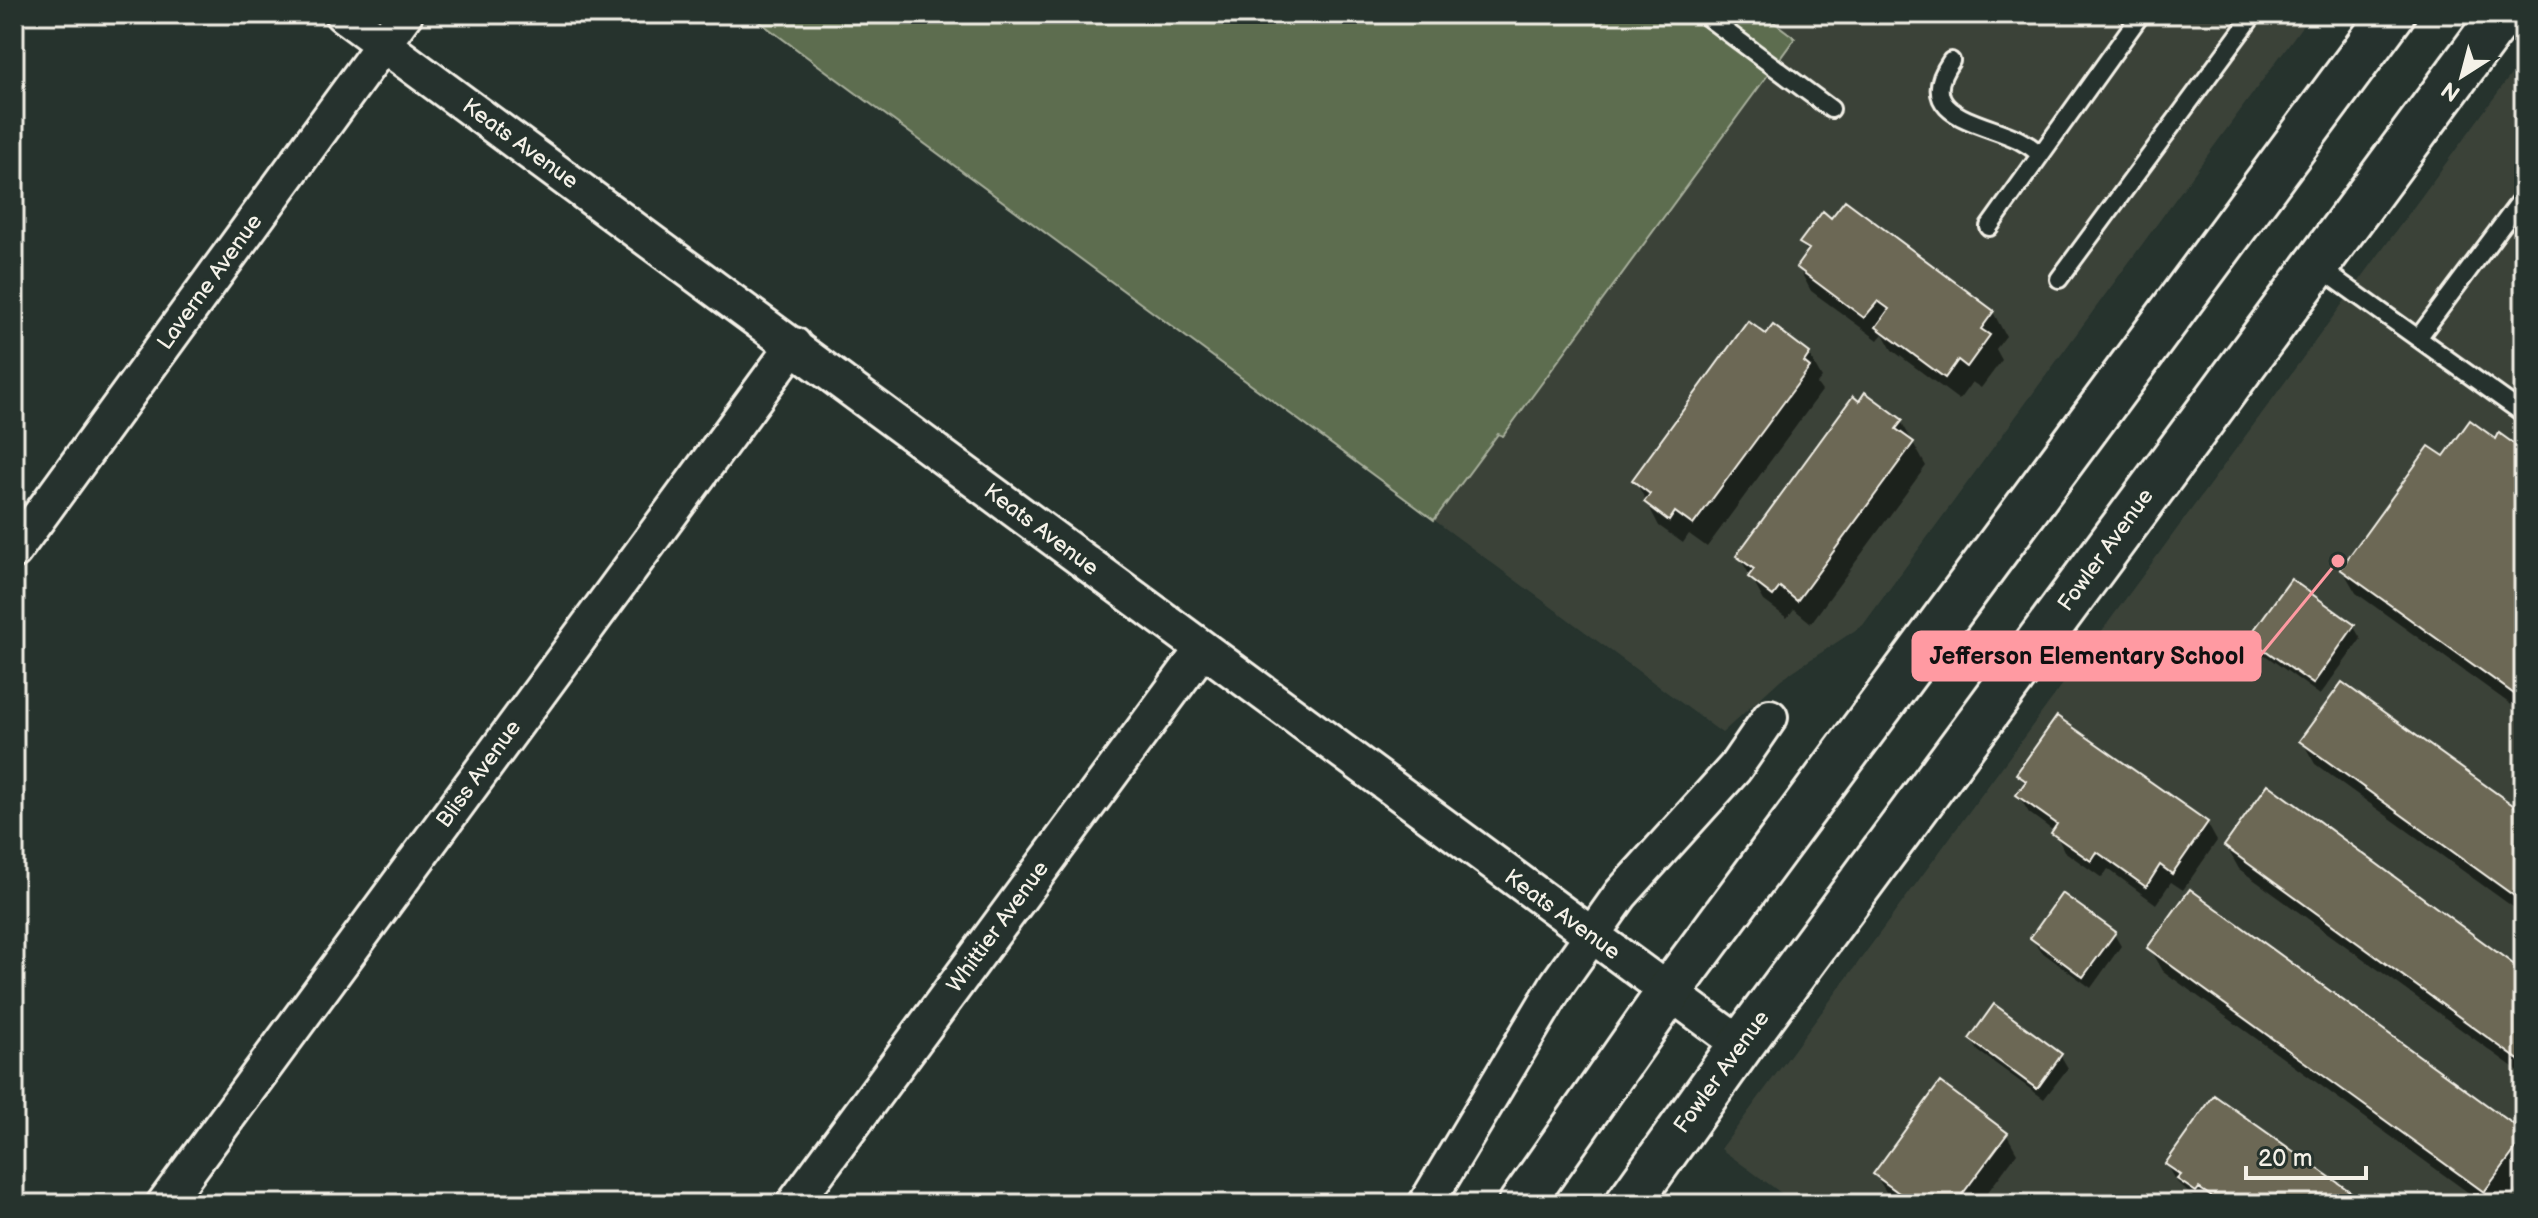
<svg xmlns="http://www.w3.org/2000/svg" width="2538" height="1218" font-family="'Balsamiq Sans',sans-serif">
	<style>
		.built { fill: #3b4339 }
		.green { fill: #5d6d50; stroke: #a8af9c; stroke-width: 2 }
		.shadow { fill: #0007 }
		.building { fill: #6c6855; stroke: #f4f1e8; stroke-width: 2 }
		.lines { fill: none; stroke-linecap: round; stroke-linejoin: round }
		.service-casing { stroke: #f4f1e8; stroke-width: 22 }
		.minor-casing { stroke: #f4f1e8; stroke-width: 40 }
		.secondary-casing { stroke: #f4f1e8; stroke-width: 50 }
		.service { stroke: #26332d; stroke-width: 16 }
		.minor { stroke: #26332d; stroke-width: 34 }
		.secondary { stroke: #26332d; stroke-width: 44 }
		.labels { text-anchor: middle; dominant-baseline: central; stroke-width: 6; stroke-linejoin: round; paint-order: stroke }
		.street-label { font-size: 22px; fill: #f4f1e8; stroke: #26332d }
		.leader { fill: none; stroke: #ff9aa2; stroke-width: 3 }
		.callout-dot { fill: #ff9aa2; stroke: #26332d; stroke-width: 3 }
		.callout { fill: #ff9aa2; stroke: #ff9aa2; stroke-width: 3 }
		.callout-label { font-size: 24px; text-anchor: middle; font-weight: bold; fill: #111 }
	</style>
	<rect width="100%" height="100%" fill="#26332d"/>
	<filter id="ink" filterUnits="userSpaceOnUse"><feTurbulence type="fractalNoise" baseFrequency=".0125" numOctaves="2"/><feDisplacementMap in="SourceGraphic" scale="16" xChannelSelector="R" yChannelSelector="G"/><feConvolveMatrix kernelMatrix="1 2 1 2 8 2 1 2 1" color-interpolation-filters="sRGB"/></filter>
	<g filter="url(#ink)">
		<path class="built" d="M1763 14H2311L1863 625 1781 679 1722 733 1434 520 1498 433 1502 436 1794 38Z
			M2524 57V1204H1796L1721 1149Z"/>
		<path class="green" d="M749 14H1763L1795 38 1503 436 1498 434 1434 520Z"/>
		<path class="shadow" d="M1802 243 1993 312 2006 336 1996 349 2002 360 1981 388 1972 382 1959 400 1892 350 1883 334 1878 340 1811 291 1798 267 1808 254Z
			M1767 337 1809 355 1822 378 1817 384 1822 391 1707 547 1689 534 1683 543 1659 526 1635 480Z
			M1901 421 1926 466 1811 623 1794 609 1787 618 1764 601 1739 556Z
			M2497 442 2524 453V714L2356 593 2342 569 2444 459Z
			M2292 581 2354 627 2361 639 2320 695 2258 650 2251 638Z
			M2302 741 2524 816V915L2315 764Z
			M2019 774 2207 823 2217 841 2183 890 2171 882 2156 904 2108 869 2102 878 2064 851 2055 832 2029 813 2018 795 2025 785Z
			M2226 846 2524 974V1075L2239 869Z
			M2114 934 2121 946 2091 988 2039 950 2032 938Z
			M2150 948 2524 1135V1179L2506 1204H2484L2163 971Z
			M1994 1007 2061 1056 2068 1068 2044 1099 1978 1051 1971 1039Z
			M2007 1135 2017 1153 1979 1204H1902L1886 1192 1875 1174Z
			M2167 1164 2363 1204H2200L2177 1182Z"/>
		<path class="building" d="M1845 200 1994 311 1981 329 1990 335 1967 367 1958 360 1945 378 1876 327 1889 309 1878 301 1864 318 1796 267 1809 249 1799 243 1823 211 1831 218Z
			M1748 321 1766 334 1773 325 1810 353 1804 362 1810 367 1693 525 1675 512 1669 521 1644 502 1650 494 1632 480Z
			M1865 392 1903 420 1896 429 1914 442 1797 601 1780 587 1773 596 1748 577 1754 569 1736 556 1853 396 1859 401Z
			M2470 420 2496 439 2499 433 2524 451V686L2517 696 2340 569 2429 446 2444 456Z
			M2291 579 2355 625 2313 684 2248 638Z
			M2342 682 2524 813V903L2299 741Z
			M2057 716 2208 822 2172 874 2160 865 2146 887 2097 852 2091 861 2051 833 2057 824 2016 795 2026 781 2016 774Z
			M2268 784 2524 972V1064L2224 846Z
			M2190 889 2524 1132V1138L2484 1192 2147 948Z
			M2062 893 2116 932 2083 977 2030 938Z
			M1994 1004 2062 1054 2037 1089 1969 1039Z
			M1940 1082 2008 1133 1955 1204H1914L1873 1174Z
			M2214 1095 2365 1202 2364 1204H2222L2199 1188 2196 1192 2177 1179 2181 1175 2165 1164Z"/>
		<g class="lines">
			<g class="service-casing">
				<path id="service" d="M1703 14 1831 109
					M1951 61C1912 117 1984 122 2019 140 2027 144 2034 149 2040 154
					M1989 227 2141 14
					M2317 266 2524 414
					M2059 279 2254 14
					M2418 338 2524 196"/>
			</g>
			<g class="minor-casing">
				<path id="minor" d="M342 14 1741 1045
					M14 551 405 14
					M164 1204 794 345
					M794 1204 1202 650
					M1426 1204 1558 983 1621 894 1735 768 1770 717"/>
			</g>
			<g class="secondary-casing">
				<path id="secondary" d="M1521 1204 1669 992 2392 14
					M1628 1204 1741 1045 2502 14"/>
			</g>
			<use href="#service" class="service"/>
			<use href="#minor" class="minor"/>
			<use href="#secondary" class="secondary"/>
		</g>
	</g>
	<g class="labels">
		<g class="street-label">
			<text transform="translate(520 144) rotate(36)">Keats Avenue</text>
			<text transform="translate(210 282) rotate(-54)">Laverne Avenue</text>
			<text transform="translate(1041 530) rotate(37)">Keats Avenue</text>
			<text transform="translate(2106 550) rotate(-54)">Fowler Avenue</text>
			<text transform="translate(479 774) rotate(-54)">Bliss Avenue</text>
			<text transform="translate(1562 915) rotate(36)">Keats Avenue</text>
			<text transform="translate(998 927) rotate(-54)">Whittier Avenue</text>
			<text transform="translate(1722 1072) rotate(-54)">Fowler Avenue</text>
		</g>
	</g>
	<path class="leader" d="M2338 561L2260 656"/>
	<circle class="callout-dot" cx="2338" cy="561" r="8"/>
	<rect class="callout" x="1913" y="632" width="347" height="48" rx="8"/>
	<g class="callout-label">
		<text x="2087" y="664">Jefferson Elementary School</text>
	</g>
	<rect width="2538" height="1218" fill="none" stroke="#26332d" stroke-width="48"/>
	<rect x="24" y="24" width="2490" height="1170" fill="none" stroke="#f4f1e8" stroke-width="3" filter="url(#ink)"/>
	<g transform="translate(2462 76) rotate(216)" stroke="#26332d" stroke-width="6" paint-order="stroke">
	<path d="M0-6L14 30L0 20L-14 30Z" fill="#f4f1e8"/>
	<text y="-12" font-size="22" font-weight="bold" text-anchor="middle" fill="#f4f1e8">N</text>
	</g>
	<path d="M2246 1166v12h120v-12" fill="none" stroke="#f4f1e8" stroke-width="4"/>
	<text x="2258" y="1166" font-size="24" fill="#f4f1e8" stroke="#26332d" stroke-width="6" paint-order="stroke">20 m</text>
</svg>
